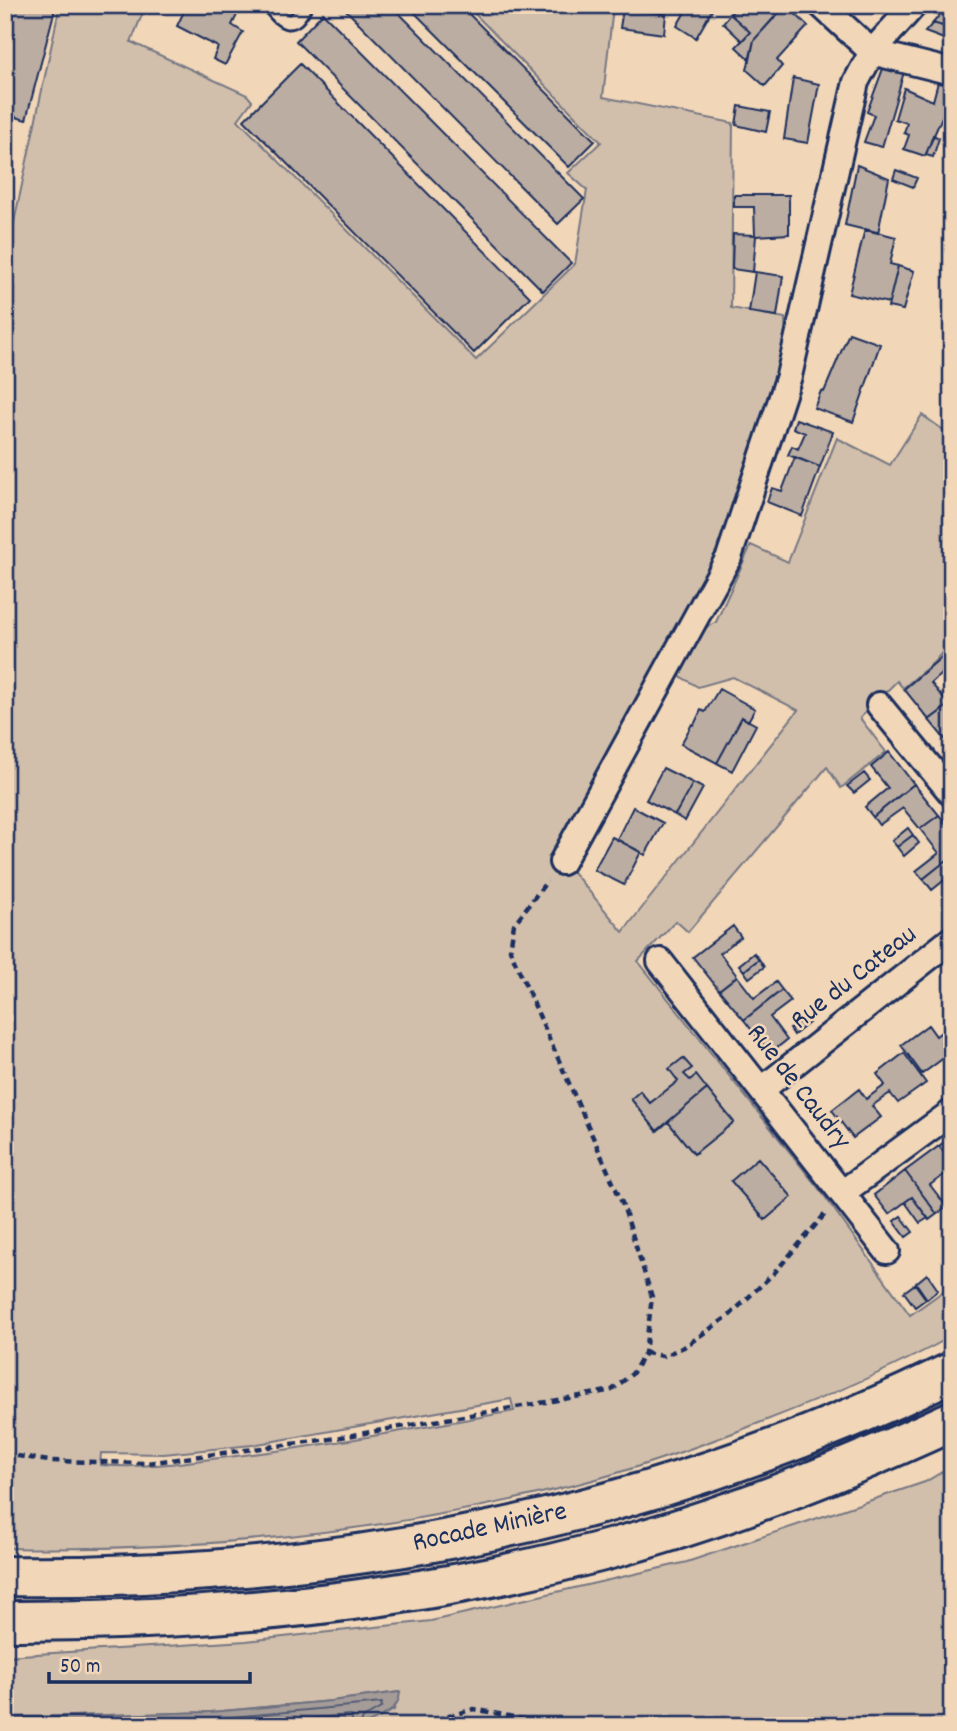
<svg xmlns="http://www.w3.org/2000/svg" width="957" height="1731" font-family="Dekko,sans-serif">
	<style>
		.green { fill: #d1bfab; stroke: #767784; stroke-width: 2; fill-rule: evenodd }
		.water { fill: #a59c98; stroke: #6e7081; stroke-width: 2 }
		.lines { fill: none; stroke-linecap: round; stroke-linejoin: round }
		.shore { stroke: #525b75; stroke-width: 2 }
		.building { fill: #bcada2; stroke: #1b2f5e; stroke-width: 2 }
		.service-casing { stroke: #1b2f5e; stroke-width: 18 }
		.minor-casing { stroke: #1b2f5e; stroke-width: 30 }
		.motorway-casing { stroke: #1b2f5e; stroke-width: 44 }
		.path { stroke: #1b2f5e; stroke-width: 4.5; stroke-dasharray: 7 5; stroke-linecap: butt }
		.service { stroke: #f1d7b8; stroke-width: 12 }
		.minor { stroke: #f1d7b8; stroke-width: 24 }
		.motorway { stroke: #f1d7b8; stroke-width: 38 }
		.labels { text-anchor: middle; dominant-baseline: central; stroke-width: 5; stroke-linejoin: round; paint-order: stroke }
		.street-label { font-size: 28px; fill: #1b2f5e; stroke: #f1d7b8 }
	</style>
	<rect width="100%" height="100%" fill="#f1d7b8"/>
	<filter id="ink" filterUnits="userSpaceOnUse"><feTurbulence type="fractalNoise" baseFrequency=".0143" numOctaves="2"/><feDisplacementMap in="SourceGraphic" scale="14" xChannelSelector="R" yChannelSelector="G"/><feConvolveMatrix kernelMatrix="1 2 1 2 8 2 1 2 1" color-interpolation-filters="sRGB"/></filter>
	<g filter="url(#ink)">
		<path class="green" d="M60 5H146L131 42 247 95 252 101 238 120 476 360 575 264 587 190 568 173 601 142 466 5H611L613 7 603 97 733 123 731 308 785 318 786 354 726 537 558 854 623 932 798 710 733 677 698 687 678 675 688 650 700 631 716 622 751 545 788 562 837 438 890 465 922 415 952 436V641L934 662 903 688 897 681 860 718 886 752 841 788 827 767 688 932 676 921 638 961 823 1194 910 1315 952 1285V1336C891 1370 824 1398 759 1423 700 1446 640 1468 578 1484 391 1532 198 1552 5 1548V245L9 246ZM511 1399 514 1411C419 1428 324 1446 228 1457 186 1462 143 1469 100 1465L101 1453 164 1454 252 1445Z
			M952 1466V1726H515L481 1719 457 1726H362L394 1710 400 1692 331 1701 211 1712 5 1718V1656L246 1641 431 1621 687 1562 925 1482Z"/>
		<path class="water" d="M400 1692C399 1713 378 1717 362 1726H5V1718L211 1712 331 1701Z"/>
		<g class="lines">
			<path class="shore" d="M5 1724 212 1719 382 1703 381 1708 363 1718 360 1726
				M231 1726 349 1715 352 1717V1726"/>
		</g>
		<path class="building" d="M5 5H56L26 120 5 114Z
			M187 5H219L237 15 232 25 243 32 225 65 213 59 218 47 177 26Z
			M341 5H391L584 199 558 224Z
			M407 5H460L595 141 569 167Z
			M689 5H715L696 38 677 26Z
			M738 5H774L780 11 754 40 750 60 736 47 750 32 730 14Z
			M786 5 808 26 777 60 782 66 765 86 747 70 754 40Z
			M948 5H952V29L933 23Z
			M623 9 666 14 664 34 620 28Z
			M323 13 571 263 543 291 296 41Z
			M730 14 750 32 742 41 723 23Z
			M933 23 952 29V42L925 32Z
			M300 64 530 297 474 353 244 120Z
			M884 66 904 72 882 147 864 142 874 115 867 112Z
			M793 78 819 84 808 143 784 139Z
			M938 82 952 86V94L925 156 904 149 909 135 904 133 907 123 895 119 904 88 933 101Z
			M739 106 770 112 766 132 736 125Z
			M933 135 939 138 933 157 926 155Z
			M857 165 889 178 878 233 845 225Z
			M896 170 917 178 913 187 893 179Z
			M734 195H789V234L756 236 753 272 732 269 733 234 755 235 754 207H734Z
			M865 229 896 237 890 264 898 266 889 303 849 294Z
			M898 266 914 271 903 310 888 307Z
			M755 272 783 276 777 316 749 312Z
			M849 333 880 344 853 422 814 408 821 391 824 392Z
			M796 419 833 432 820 467 788 455 792 446 798 449 805 433 793 428Z
			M795 457 820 467 802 516 767 502 772 488 782 491Z
			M943 656 951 665 931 683 949 705 929 720 904 689Z
			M719 689 755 709 748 721 742 717 717 763 681 744 692 724 694 725 701 710 705 712Z
			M949 705 952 710V748L929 720Z
			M742 717 756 725 732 771 717 763Z
			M889 752 914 784 873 817 865 807 888 788 871 767Z
			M663 768 693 783 675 815 646 800Z
			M864 773 870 780 854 793 847 786Z
			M693 783 703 788 685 821 675 815Z
			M914 784 939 815 920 829 903 808 879 825 873 817Z
			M633 807 663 823 645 855 617 839Z
			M939 815 952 831V856L923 879 916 871 939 853 920 829Z
			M908 828 913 835 897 847 892 841Z
			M913 835 919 843 904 856 897 847Z
			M612 837 641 852 624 885 594 870Z
			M952 856V874L932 890 923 879Z
			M733 926 741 937 720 953 737 976 719 990 693 957Z
			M754 953 759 959 744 971 739 965Z
			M759 959 764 967 749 978 744 971Z
			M737 976 754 998 776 982 782 990 744 1020 719 990Z
			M782 990 791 1001 770 1017 787 1040 770 1053 744 1020Z
			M804 1018 809 1023 794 1035 790 1029Z
			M952 1024V1035L941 1043 949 1054 922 1074 901 1045 928 1025 936 1036Z
			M904 1053 926 1083 898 1103 890 1093 872 1106 881 1117 853 1138 832 1110 859 1089 866 1099 885 1085 877 1074Z
			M683 1058 692 1068 684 1074 690 1080 696 1075 707 1089 657 1131 631 1099 640 1091 650 1103 678 1081 669 1069Z
			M707 1089 734 1122 694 1154 668 1122Z
			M952 1136V1164L939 1146Z
			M939 1146 952 1164V1169L930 1185 947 1207 937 1214 905 1171Z
			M758 1158 792 1197 765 1220 731 1181Z
			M905 1171 937 1214 929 1220 912 1197 889 1214 874 1195Z
			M912 1197 928 1218 920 1223 905 1202Z
			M901 1216 913 1232 906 1237 894 1221Z
			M927 1274 938 1290 927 1299 916 1283Z
			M915 1284 926 1299 915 1307 904 1292Z"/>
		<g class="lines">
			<g class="service-casing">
				<path id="service" d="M269 5C282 24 294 30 305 5"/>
			</g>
			<g class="minor-casing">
				<path id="minor" d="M821 5 872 52 952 72
					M879 705 952 794
					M562 862 729 557 789 376 856 82 872 52 914 5
					M660 961 887 1251
					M761 1090 952 939
					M842 1193 952 1112"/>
			</g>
			<g class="motorway-casing">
				<path id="motorway" d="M5 1576C341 1580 649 1519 952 1372
					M5 1621C206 1622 405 1603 599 1552 721 1520 837 1474 952 1421"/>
			</g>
			<path class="path" d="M645 1353 663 1356 684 1347 730 1315 775 1272 826 1213
				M5 1454 49 1461 147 1463 330 1439 575 1397 612 1390 632 1374 645 1353 652 1297 623 1205 510 950 514 924 547 881
				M413 1726 474 1709 558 1726"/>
			<use href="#service" class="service"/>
			<use href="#minor" class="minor"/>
			<use href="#motorway" class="motorway"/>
		</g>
	</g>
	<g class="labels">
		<g class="street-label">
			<text transform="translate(855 979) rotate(-38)">Rue du Cateau</text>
			<text transform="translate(797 1088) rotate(52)">Rue de Caudry</text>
			<text transform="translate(490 1529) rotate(-12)">Rocade Minière</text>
		</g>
	</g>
	<rect width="957" height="1731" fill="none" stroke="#f1d7b8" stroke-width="28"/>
	<rect x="14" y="14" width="929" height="1703" fill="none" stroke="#1b2f5e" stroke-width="2.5" filter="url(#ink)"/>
	<path d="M49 1672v10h201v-10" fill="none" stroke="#1b2f5e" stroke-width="3.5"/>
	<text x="60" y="1672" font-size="21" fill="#1b2f5e" stroke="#f1d7b8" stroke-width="5" paint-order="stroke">50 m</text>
</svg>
